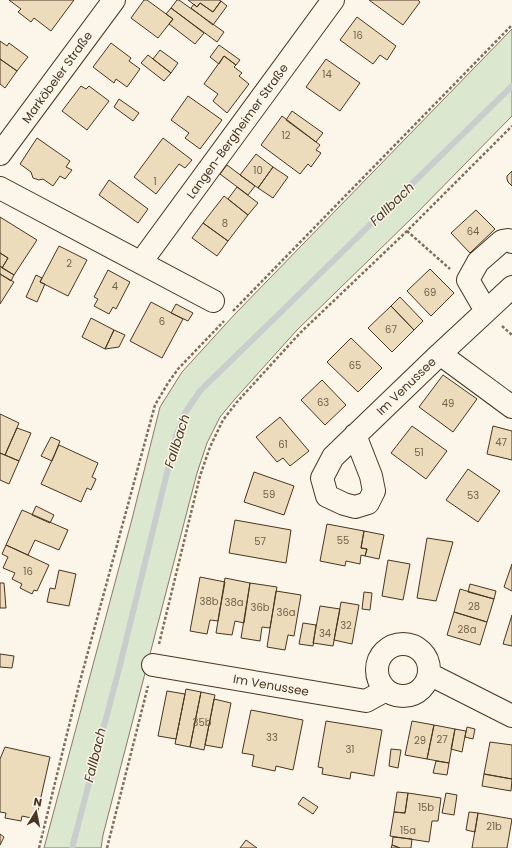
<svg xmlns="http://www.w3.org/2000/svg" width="512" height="848" font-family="Poppins,sans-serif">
	<rect width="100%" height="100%" fill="#fbf6e9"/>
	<!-- green -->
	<path fill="#dce7d0" stroke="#887966" d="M512 29V116L413 217 297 330 235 399 220 417 207 443 197 473 103 835 101 848H44L132 519 160 407 182 372 235 314Z"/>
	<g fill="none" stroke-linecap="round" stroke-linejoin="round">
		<!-- stream -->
		<path stroke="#c9cecd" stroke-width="6" d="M72 848 119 669 176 436 185 413 200 391 512 86"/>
	</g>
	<!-- building -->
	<path fill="#ecdcbc" stroke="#4a3520" d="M9 0H74L51 31 34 18 31 22 18 12 21 9Z
		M144 0H147L173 19 158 38 131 18Z
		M177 0H179L224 32 217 42 171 8Z
		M188 0H219L221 1 213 12 200 3 197 7Z
		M369 0H418L420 2 403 25Z
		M221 1 227 6 213 25 191 8 194 4 197 7 200 3 213 12Z
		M171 8 204 33 195 44 169 24 173 19 166 14Z
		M357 17 396 46 387 60 380 55 373 64 340 40Z
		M0 41 7 46 9 43 28 57 17 71 0 59Z
		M111 43 131 58 129 61 140 69 127 87 116 79 114 83 93 67Z
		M219 45 240 60 236 65 224 56 219 64 210 57Z
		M160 50 178 63 171 73 153 59Z
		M148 55 171 73 164 81 141 63Z
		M224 56 236 65 234 67 242 73 239 76 249 84 227 113 213 101 218 94 204 84Z
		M0 59 17 71 5 88 0 84Z
		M326 59 360 83 340 111 306 87Z
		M81 86 86 89 89 86 109 101 87 130 62 111Z
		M188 96 222 120 200 149 185 138 189 133 171 120Z
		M119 99 139 113 133 121 114 107Z
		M292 111 323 133 316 142 286 120Z
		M282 116 320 145 316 150 321 153 311 167 308 164 300 174 261 145Z
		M37 138 70 161 66 167 72 170 65 179 60 176 53 186 43 179 39 180 33 178 31 172 20 164Z
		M163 138 192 160 185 168 179 164 156 194 134 177Z
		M256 154 273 167 258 188 240 175Z
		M227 165 255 186 248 195 220 174Z
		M273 167 288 177 273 198 258 188Z
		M512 171V186L508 182 507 179V176Z
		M109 180 148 209 138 223 99 195Z
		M237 187 258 203 248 215 228 199Z
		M224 196 248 215 228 241 203 223Z
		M476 210 495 229 470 253 451 233Z
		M0 217 37 240 14 275 2 268 8 258 0 253Z
		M203 223 228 241 217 256 192 238Z
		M59 246 87 260 68 296 40 282Z
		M0 253 8 258 2 268 0 266Z
		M0 266 14 275 11 281 0 274Z
		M430 269 454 293 431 316 407 291Z
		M108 270 130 282 116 309 113 307 109 314 94 306 98 299 94 297Z
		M0 274 14 282 0 304Z
		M36 275 42 278 40 282 45 284 37 302 26 297Z
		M400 297 423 321 414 330 391 306Z
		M151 302 183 319 162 358 130 341Z
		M176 304 193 313 188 321 171 313Z
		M391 306 414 330 392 352 368 328Z
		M91 318 114 330 105 349 82 337Z
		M114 330 125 335 119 347 105 349Z
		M351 338 382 368 358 392 327 362Z
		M443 375 477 399 453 432 419 407Z
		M322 380 346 405 325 425 301 400Z
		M0 414 19 423 5 455 0 453Z
		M280 417 309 451 290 466 283 458 277 462 256 437Z
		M412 426 447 451 426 479 391 453Z
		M493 426 512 431V460L487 454Z
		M17 428 31 433 19 461 5 455Z
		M51 437 60 441 52 461 41 456Z
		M59 445 98 463 92 477 96 479 91 490 87 488 81 502 41 484Z
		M0 453 19 461 9 484 0 480Z
		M468 469 500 491 478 522 446 500Z
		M254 472 294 486 284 515 244 502Z
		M36 506 54 515 50 523 32 515Z
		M22 510 68 530 59 550 35 540 28 555 6 545Z
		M235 520 291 530 286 563 229 553Z
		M327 524 364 531 361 548 367 549 365 556 361 555 360 564 346 561 345 566 320 561Z
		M364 531 384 535 379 559 365 556 367 549 361 548Z
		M427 538 453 542 436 601 417 598Z
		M6 545 49 565 37 591 34 590 32 594 20 588 22 584 12 579 15 573 3 568 8 557 2 554Z
		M388 560 410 564 403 600 382 596Z
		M512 564V591L504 587Z
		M59 570 76 574 69 606 47 602 50 588 55 589Z
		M200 577 225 582 218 621 210 620 207 634 190 631Z
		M225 578 250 583 244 623 235 621 232 635 216 633Z
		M0 583H4L6 608H0Z
		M250 583 277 587 270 628 262 627 260 641 241 638Z
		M470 584 496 591 494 599 468 592Z
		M460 589 494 599 487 622 454 612Z
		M276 591 301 595 294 636 288 635 285 650 267 647Z
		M364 592 372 593 370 610 362 609Z
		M341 602 359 605 352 644 334 640Z
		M320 606 340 609 333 646 313 643Z
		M454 612 487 622 480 645 447 635Z
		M512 615V646L503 644Z
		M303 623 316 625 313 646 299 644Z
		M0 654 14 656 12 668 0 667Z
		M186 689 201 692 190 747 175 744Z
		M167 691 185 694 176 739 158 736Z
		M201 692 215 695 204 750 190 747Z
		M214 699 231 703 222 748 205 745Z
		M251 710 303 720 293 770 276 766 275 771 252 766 254 755 242 753Z
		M326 721 382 730 374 776 351 772 350 779 322 774 323 768 318 767Z
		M412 721 434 725 427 759 405 755Z
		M434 725 455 729 449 763 427 759Z
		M467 727 475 729 473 739 465 737Z
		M455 729 466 731 462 752 451 749Z
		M490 742 512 745V779L484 774Z
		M5 747 50 757 36 819 22 816 21 821 5 818 6 813 0 812V759Z
		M391 749 401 750 398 768 389 766Z
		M436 761 449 763 447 775 433 773Z
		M484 774 512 779 511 791 482 786Z
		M397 792 408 793 405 813 394 812Z
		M408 793 441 798 438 821H432L429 842 390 836 394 812 405 813Z
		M446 793 457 795 454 815 442 813Z
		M303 797 318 807 313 814 298 804Z
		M469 812 478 813 475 832 466 830Z
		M478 813 512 819 507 848H472Z
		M0 834 4 837 0 845Z
		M393 837 412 839 411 848H400L392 845Z
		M246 840 257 848H240Z
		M392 845 400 848H391Z"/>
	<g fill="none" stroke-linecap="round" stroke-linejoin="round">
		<!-- minor casing -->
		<g stroke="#4a3520" stroke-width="24">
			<path id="minor" d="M0 154 114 0
				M0 188 213 301
				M141 262 333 0
				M512 287 440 354 512 407
				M486 311 468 280 478 262 502 241 508 240 512 242
				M355 435 371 476 374 491 368 503 355 507 344 504 327 496 322 478 333 457 440 354
				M377 670a26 26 0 1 1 52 0a26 26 0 1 1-52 0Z
				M153 665 366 701 386 690
				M429 674 512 716"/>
		</g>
		<!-- path -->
		<path stroke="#7f6f5c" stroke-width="2.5" stroke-dasharray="3 2" stroke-linecap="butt" d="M407 231 450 269
			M233 311 512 25
			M502 326 512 335
			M159 644 200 476 210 447 223 420 237 402 300 333 407 231 512 126
			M39 848 79 685 155 405 168 383 178 369 224 321
			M107 848 148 686"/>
		<!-- minor -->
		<use href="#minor" stroke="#fbf6e9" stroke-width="22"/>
	</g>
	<g text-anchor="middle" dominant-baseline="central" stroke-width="3" stroke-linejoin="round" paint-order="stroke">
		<!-- number labels -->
		<g font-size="10" fill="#725f47">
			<text x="358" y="35">16</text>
			<text x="327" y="74">14</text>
			<text x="286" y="135">12</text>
			<text x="258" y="170">10</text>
			<text x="155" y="181">1</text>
			<text x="225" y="223">8</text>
			<text x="473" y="231">64</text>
			<text x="69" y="263">2</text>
			<text x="115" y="286">4</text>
			<text x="430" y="292">69</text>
			<text x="162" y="321">6</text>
			<text x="391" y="329">67</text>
			<text x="355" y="365">65</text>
			<text x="323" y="402">63</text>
			<text x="448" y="403">49</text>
			<text x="501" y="442">47</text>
			<text x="283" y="444">61</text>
			<text x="419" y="452">51</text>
			<text x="269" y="494">59</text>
			<text x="473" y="495">53</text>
			<text x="343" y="540">55</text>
			<text x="260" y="541">57</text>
			<text x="28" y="571">16</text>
			<text x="209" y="601">38b</text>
			<text x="234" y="602">38a</text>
			<text x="474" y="606">28</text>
			<text x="260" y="607">36b</text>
			<text x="286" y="612">36a</text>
			<text x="346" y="625">32</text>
			<text x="467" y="629">28a</text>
			<text x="325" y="633">34</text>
			<text x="202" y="722">35b</text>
			<text x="272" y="737">33</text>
			<text x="442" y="739">27</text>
			<text x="420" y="740">29</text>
			<text x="350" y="749">31</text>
			<text x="426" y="807">15b</text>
			<text x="494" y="826">21b</text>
			<text x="408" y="830">15a</text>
		</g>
		<!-- street labels -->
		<g font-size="12" fill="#4a3520" stroke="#fbf6e9">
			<text transform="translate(57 77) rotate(-54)">Marköbeler Straße</text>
			<text transform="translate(237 131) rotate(-54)">Langen-Bergheimer Straße</text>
			<text transform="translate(406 386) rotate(-44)">Im Venussee</text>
			<text transform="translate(271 685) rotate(10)">Im Venussee</text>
		</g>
		<!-- water labels -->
		<g font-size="13" font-style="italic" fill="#4a3520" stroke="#fbf6e9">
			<text transform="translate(392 204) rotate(-44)">Fallbach</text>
			<text transform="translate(177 441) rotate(-72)">Fallbach</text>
			<text transform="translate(95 755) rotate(-76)">Fallbach</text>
		</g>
	</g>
	<!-- north arrow -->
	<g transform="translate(36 812) rotate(10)" stroke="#fbf6e9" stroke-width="3" paint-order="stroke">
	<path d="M0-3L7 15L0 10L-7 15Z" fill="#4a3520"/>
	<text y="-6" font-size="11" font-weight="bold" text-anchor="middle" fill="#4a3520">N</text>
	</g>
</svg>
